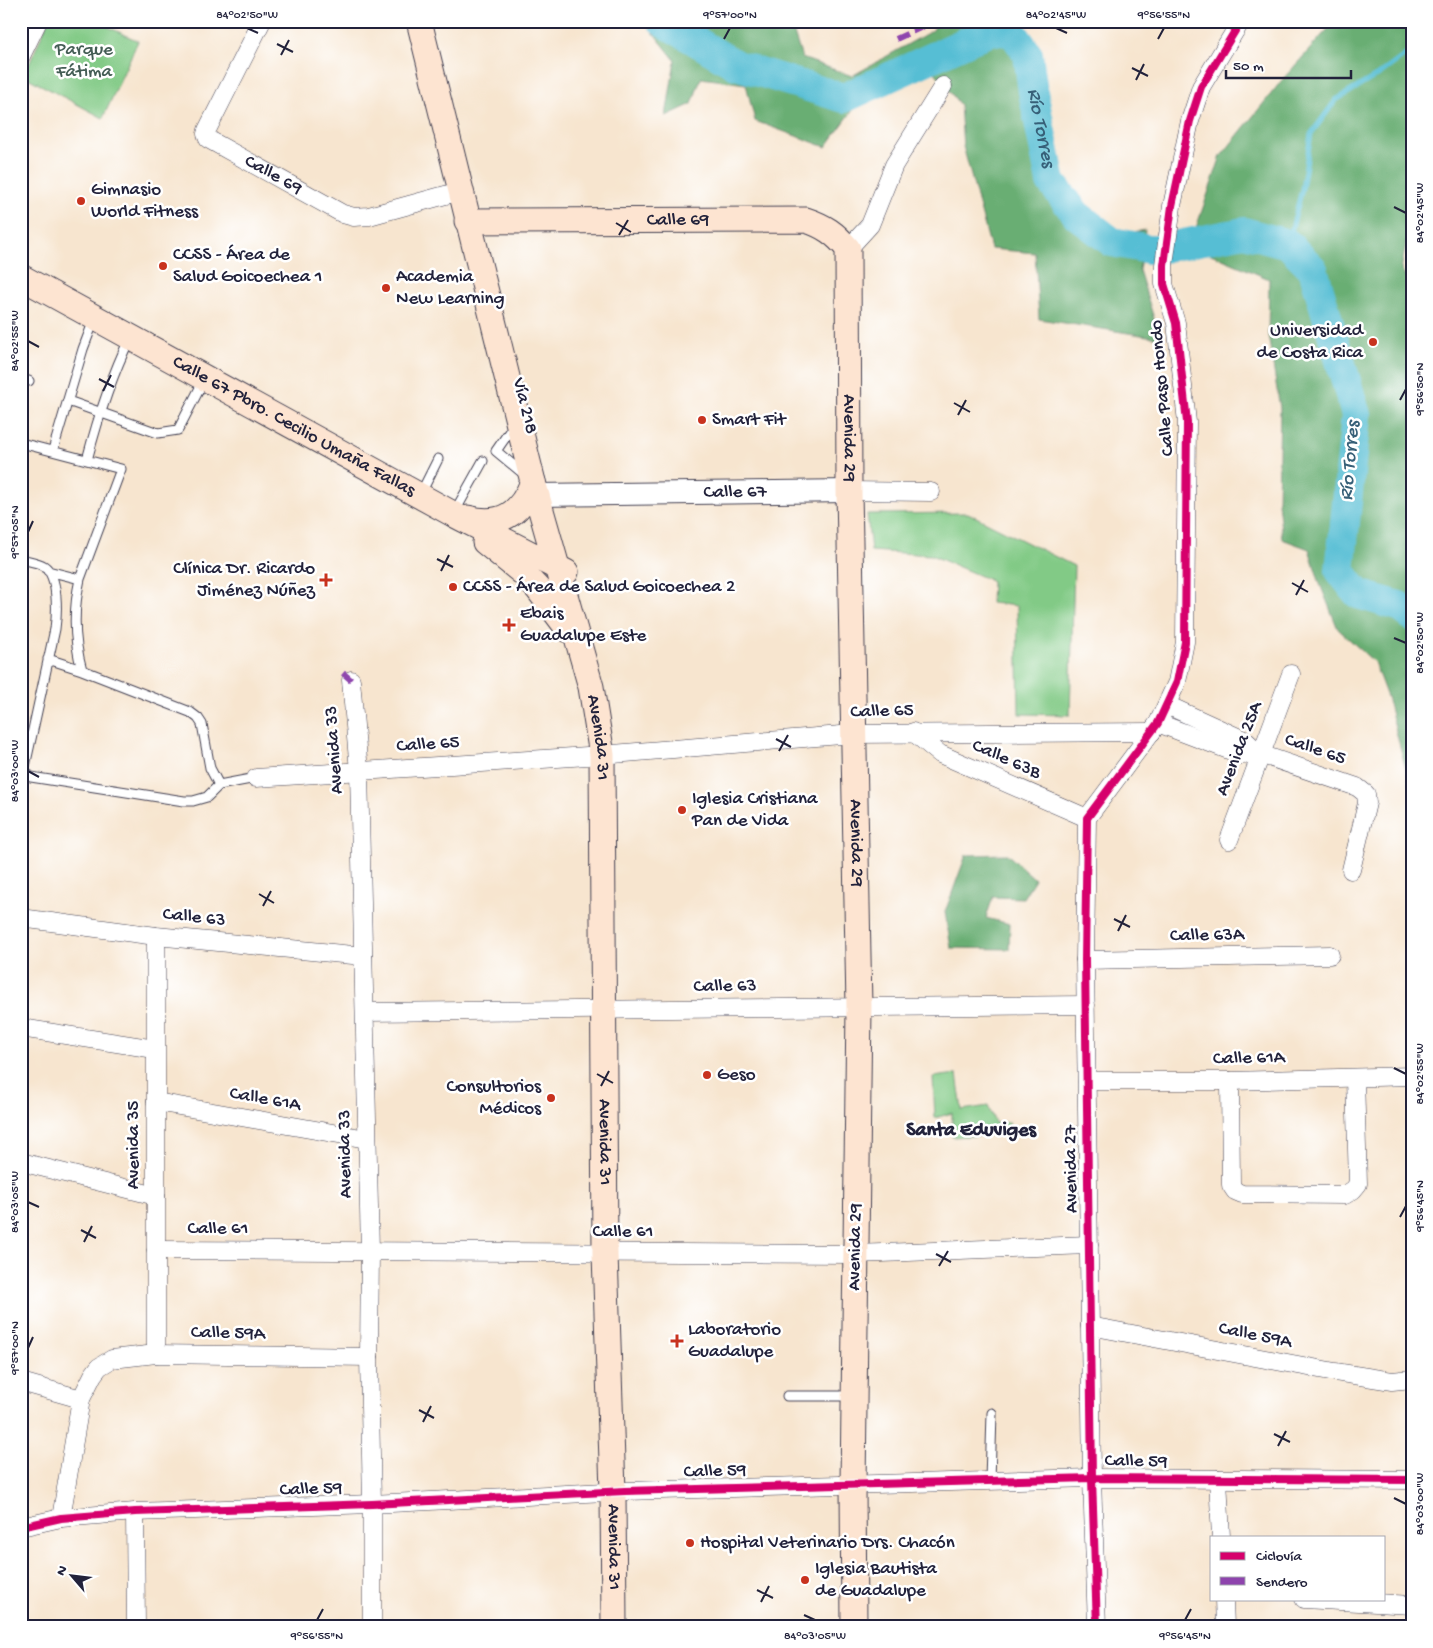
<svg xmlns="http://www.w3.org/2000/svg" width="1433" height="1648" font-family="'Gochi Hand',sans-serif">
	<rect width="100%" height="100%" fill="#fff"/>
	<filter id="ink" filterUnits="userSpaceOnUse"><feTurbulence type="fractalNoise" baseFrequency=".02" numOctaves="2"/><feDisplacementMap in="SourceGraphic" scale="10" xChannelSelector="R" yChannelSelector="G"/><feConvolveMatrix kernelMatrix="1 2 1 2 8 2 1 2 1" color-interpolation-filters="sRGB"/></filter>
	<filter id="wash" filterUnits="userSpaceOnUse"><feTurbulence type="fractalNoise" baseFrequency=".0096" numOctaves="4" result="noise"/><feDisplacementMap in="SourceGraphic" scale="20" xChannelSelector="R" yChannelSelector="G"/><feGaussianBlur stdDeviation="1.12" result="paint"/><feColorMatrix in="noise" values="0 0 0 0 0 0 0 0 0 0 0 0 0 0 0 0 0 1.4 0 .05"/><feComposite in="paint" operator="in"/></filter>
	<g filter="url(#wash)">
		<rect width="100%" height="100%" fill="#f7e5cf"/>
		<!-- green -->
		<path fill="#82ca86" stroke="#527660" d="M48 21H96L138 41 103 118 24 76Z
			M968 513 1074 566 1070 715 1019 714 1017 606 991 603 992 581 931 555 871 551 867 514Z
			M957 1074 962 1110 988 1106 995 1123 1009 1122V1134L952 1137V1113L935 1118 933 1077Z"/>
		<!-- forest -->
		<path fill="#69ae73" stroke="#466857" d="M644 21H790L802 58 852 76 933 30 938 21H1015L1041 63 1056 166 1067 195 1114 236 1145 230 1139 270 1160 338 1039 319 1035 253 991 249 963 146 960 105 928 63 881 78 864 95 826 147 755 121 746 84 701 78 692 104 666 116 675 60Z
			M1335 21H1412V225L1408 233 1401 270 1412 287V793L1388 700 1374 662 1338 629 1320 584 1309 549 1282 539 1278 502 1280 408 1268 335 1269 279 1190 245 1221 156 1283 79Z
			M1007 854 1035 879 1023 898 993 897 986 918 1010 924 1009 949 951 948 945 912 966 855Z"/>
		<g fill="none" stroke-linecap="round" stroke-linejoin="round">
			<!-- stream -->
			<path stroke="#57bed4" stroke-width="5" d="M1288 244 1302 189 1311 134 1336 100 1381 73 1412 50"/>
			<!-- river -->
			<path stroke="#57bed4" stroke-width="30" id="s1" d="M662 21 736 65 844 98 992 30 1013 33 1028 54 1033 92 1051 182 1077 215 1112 242 1149 249H1158L1244 232 1288 244 1313 269 1356 415 1340 571 1358 594 1399 606 1412 616"/>
		</g>
	</g>
	<g filter="url(#ink)">
		<g fill="none" stroke-linecap="round" stroke-linejoin="round">
			<!-- service casing -->
			<g stroke="#423f51" stroke-width="11">
				<path id="service" d="M21 379 29 381
					M68 401 158 433 178 430 204 380
					M514 425 496 451 525 475
					M21 443 121 469 80 579C73 610 73 638 82 670
					M53 450 83 349 94 320
					M87 460C98 418 111 377 130 338
					M421 493 438 459
					M454 513 483 461
					M21 559C28 561 38 562 44 566 59 576 57 614 55 629L24 771 31 777 184 801H193L207 797 219 785 256 778
					M48 571 80 579
					M48 659 82 670 190 712 198 718 202 724 210 768 219 785
					M787 1396H852
					M990 1481 992 1413"/>
			</g>
			<!-- minor casing -->
			<g stroke="#423f51" stroke-width="19">
				<g id="minor">
					<path id="s2" d="M262 21 207 130 206 134 208 139 343 214 354 217 369 216 460 191"/>
					<path d="M21 56 38 21"/>
					<path d="M848 249 870 225 894 165 943 86"/>
					<path d="M849 491 931 492"/>
					<path d="M351 680 359 771 370 1251 369 1357 372 1504V1627"/>
					<path d="M1167 705 1246 741 1260 754"/>
					<path d="M1158 723 1242 755 1260 754 1357 787 1366 794 1367 803 1351 870"/>
					<path d="M913 732 940 754 1087 818"/>
					<path d="M613 754 853 734 1152 732"/>
					<path d="M256 778 602 755"/>
					<path d="M1229 840 1291 674"/>
					<path d="M21 918 156 936 363 956"/>
					<path d="M156 936V1354"/>
					<path d="M1085 960 1330 955"/>
					<path d="M365 1012 1086 1005"/>
					<path d="M21 1028 155 1049"/>
					<path d="M1087 1081H1230L1412 1076"/>
					<path d="M1230 1081 1231 1185 1235 1191 1242 1194 1345 1195 1353 1190 1358 1184 1355 1078"/>
					<path d="M156 1102 367 1139"/>
					<path d="M21 1162 156 1196"/>
					<path d="M156 1250 856 1254 1089 1245"/>
					<path d="M1090 1326 1335 1372 1392 1381 1412 1379"/>
					<path d="M21 1382 81 1399"/>
					<path d="M1218 1479 1221 1537"/>
					<path d="M135 1512 136 1627"/>
					<path d="M61 1518 81 1399 93 1375 99 1367 112 1359 156 1354 369 1357"/>
					<path d="M21 1527 61 1518 135 1512 372 1504 625 1491 1092 1478 1412 1480"/>
					<path d="M1224 1599 1225 1627"/>
					<path d="M1304 1599 1412 1605"/>
					<path d="M1097 1627 1092 1478 1085 960 1087 818 1158 723 1177 682 1185 642 1187 422 1176 323 1164 284V265L1172 206 1190 121 1201 87 1241 21"/>
				</g>
			</g>
			<!-- tertiary casing -->
			<g stroke="#423f51" stroke-width="24">
				<g id="tertiary">
					<path id="s3" d="M537 495 849 491"/>
				</g>
			</g>
			<!-- secondary casing -->
			<g stroke="#423f51" stroke-width="27">
				<g id="secondary">
					<path id="s4" d="M419 21 533 482 591 687 602 755 605 1254 613 1491 614 1627"/>
					<path id="s5" d="M467 221 806 220C824 226 835 233 848 249L849 491 859 1007 853 1485 854 1627"/>
					<path id="s6" d="M21 277 453 514 566 572"/>
					<path d="M468 518C502 527 521 513 533 482"/>
					<path d="M485 542 522 572 538 589 569 630"/>
				</g>
			</g>
			<!-- service -->
			<use href="#service" stroke="#fff" stroke-width="9"/>
			<!-- minor -->
			<use href="#minor" stroke="#fff" stroke-width="18"/>
			<!-- tertiary -->
			<use href="#tertiary" stroke="#fff" stroke-width="22"/>
			<!-- secondary -->
			<use href="#secondary" stroke="#fde4d1" stroke-width="25"/>
			<!-- quiet -->
			<path stroke="#8e44ad" stroke-width="6" stroke-dasharray="12 6" stroke-linecap="butt" d="M896 39 935 21
				M343 673 351 680"/>
			<!-- cycleway casing -->
			<g stroke="#fff" stroke-width="11">
				<path id="cycleway" d="M21 1527 61 1518 135 1512 372 1504 625 1491 1092 1478 1412 1480
					M1097 1627 1092 1478 1085 960 1087 818 1158 723 1177 682 1185 642 1187 422 1176 323 1164 284V265L1172 206 1190 121 1201 87 1241 21"/>
			</g>
			<!-- cycleway -->
			<use href="#cycleway" stroke="#d6006c" stroke-width="8"/>
		</g>
	</g>
	<!-- ticks -->
	<path fill="none" stroke="#22223b" stroke-width="2" d="M247 28 258 33M1056 28 1067 33M724 39 730 28M1158 39 1164 28M277 44 293 52M281 55 289 40M1132 68 1148 76M1136 80 1144 64M1394 207 1406 213M616 223 631 232M619 235 628 220M28 341 39 347M99 379 114 387M103 391 111 375M1400 400 1406 389M954 403 970 412M958 415 966 400M28 532 33 521M437 559 453 567M441 571 449 555M1292 583 1308 592M1296 595 1304 580M1394 638 1406 643M776 739 791 747M779 751 788 735M28 771 39 777M259 894 274 903M263 906 271 891M1114 919 1130 927M1118 931 1126 915M1394 1068 1406 1074M597 1074 613 1083M601 1086 609 1071M28 1202 39 1207M1400 1217 1406 1206M81 1230 96 1238M84 1242 92 1226M936 1254 951 1262M939 1266 948 1251M28 1348 33 1337M419 1410 434 1418M423 1422 431 1406M1274 1434 1290 1442M1278 1446 1286 1431M1394 1498 1406 1504M757 1590 773 1598M761 1602 769 1586M804 1615 815 1620M317 1620 323 1609M1185 1620 1191 1609"/>
	<!-- markers -->
	<g fill="#c8321e" stroke="#fff" stroke-width="2">
		<circle cx="81" cy="201" r="5"/>
		<circle cx="163" cy="266" r="5"/>
		<circle cx="386" cy="288" r="5"/>
		<circle cx="1373" cy="342" r="5"/>
		<circle cx="702" cy="420" r="5"/>
		<path d="M323.5 572.5h5v5h5v5h-5v5h-5v-5h-5v-5h5z"/>
		<circle cx="453" cy="587" r="5"/>
		<path d="M506.5 617.5h5v5h5v5h-5v5h-5v-5h-5v-5h5z"/>
		<circle cx="682" cy="810" r="5"/>
		<circle cx="707" cy="1075" r="5"/>
		<circle cx="551" cy="1098" r="5"/>
		<path d="M674.5 1333.5h5v5h5v5h-5v5h-5v-5h-5v-5h5z"/>
		<circle cx="690" cy="1543" r="5"/>
		<circle cx="805" cy="1580" r="5"/>
	</g>
	<g text-anchor="middle" dominant-baseline="central" stroke-width="5" stroke-linejoin="round" paint-order="stroke">
		<!-- park labels -->
		<g font-size="19" fill="#445d55" stroke="#fff">
			<text x="84" y="50">Parque<tspan x="84" dy="22">Fátima</tspan></text>
		</g>
		<!-- street labels -->
		<g font-size="19" fill="#22223b" stroke="#fff">
			<text stroke="none"><textPath href="#s2" startOffset="206">Calle 69</textPath></text>
			<text stroke="none"><textPath href="#s5" startOffset="211">Calle 69</textPath></text>
			<text transform="translate(1163 388) rotate(-95)">Calle Paso Hondo</text>
			<text transform="translate(524 406) rotate(76)">Vía 218</text>
			<text stroke="none"><textPath href="#s6" startOffset="311">Calle 67 Pbro. Cecilio Umaña Fallas</textPath></text>
			<text stroke="none"><textPath href="#s5" startOffset="580">Avenida 29</textPath></text>
			<text stroke="none"><textPath href="#s3" startOffset="198">Calle 67</textPath></text>
			<text transform="translate(882 712) rotate(-2)">Calle 65</text>
			<text stroke="none"><textPath href="#s4" startOffset="739">Avenida 31</textPath></text>
			<text transform="translate(428 745) rotate(-4)">Calle 65</text>
			<text transform="translate(1240 749) rotate(-69)">Avenida 25A</text>
			<text transform="translate(335 750) rotate(-94)">Avenida 33</text>
			<text transform="translate(1315 750) rotate(19)">Calle 65</text>
			<text transform="translate(1006 760) rotate(24)">Calle 63B</text>
			<text stroke="none"><textPath href="#s5" startOffset="985">Avenida 29</textPath></text>
			<text transform="translate(194 918) rotate(6)">Calle 63</text>
			<text transform="translate(1207 936) rotate(-1)">Calle 63A</text>
			<text transform="translate(725 987) rotate(-1)">Calle 63</text>
			<text transform="translate(1249 1059) rotate(-1)">Calle 61A</text>
			<text transform="translate(265 1100) rotate(10)">Calle 61A</text>
			<text stroke="none"><textPath href="#s4" startOffset="1144">Avenida 31</textPath></text>
			<text transform="translate(134 1145) rotate(-90)">Avenida 35</text>
			<text transform="translate(346 1154) rotate(-91)">Avenida 33</text>
			<text transform="translate(1072 1169) rotate(-91)">Avenida 27</text>
			<text x="218" y="1229">Calle 61</text>
			<text x="623" y="1232">Calle 61</text>
			<text transform="translate(856 1247) rotate(-89)">Avenida 29</text>
			<text transform="translate(228 1334) rotate(1)">Calle 59A</text>
			<text transform="translate(1255 1336) rotate(11)">Calle 59A</text>
			<text transform="translate(1136 1462) rotate(1)">Calle 59</text>
			<text transform="translate(715 1472) rotate(-2)">Calle 59</text>
			<text transform="translate(311 1490) rotate(-2)">Calle 59</text>
			<text stroke="none"><textPath href="#s4" startOffset="1549">Avenida 31</textPath></text>
		</g>
		<!-- poi labels -->
		<g font-size="19" fill="#22223b" stroke="#fff" text-anchor="start">
			<text x="91" y="190">Gimnasio<tspan x="91" dy="22">World Fitness</tspan></text>
			<text x="173" y="255">CCSS - Área de<tspan x="173" dy="22">Salud Goicoechea 1</tspan></text>
			<text x="396" y="277">Academia<tspan x="396" dy="22">New Learning</tspan></text>
			<text x="1363" y="331" text-anchor="end">Universidad<tspan x="1363" dy="22">de Costa Rica</tspan></text>
			<text x="712" y="420">Smart Fit</text>
			<text x="315" y="569" text-anchor="end">Clínica Dr. Ricardo<tspan x="315" dy="22">Jiménez Núñez</tspan></text>
			<text x="463" y="587">CCSS - Área de Salud Goicoechea 2</text>
			<text x="520" y="614">Ebais<tspan x="520" dy="22">Guadalupe Este</tspan></text>
			<text x="692" y="799">Iglesia Cristiana<tspan x="692" dy="22">Pan de Vida</tspan></text>
			<text x="717" y="1075">Geso</text>
			<text x="541" y="1087" text-anchor="end">Consultorios<tspan x="541" dy="22">Médicos</tspan></text>
			<text x="688" y="1330">Laboratorio<tspan x="688" dy="22">Guadalupe</tspan></text>
			<text x="700" y="1543">Hospital Veterinario Drs. Chacón</text>
			<text x="815" y="1569">Iglesia Bautista<tspan x="815" dy="22">de Guadalupe</tspan></text>
		</g>
		<!-- water labels -->
		<g font-size="20" font-style="italic" fill="#376078" stroke="#fff">
			<text stroke="none"><textPath href="#s1" startOffset="484">Río Torres</textPath></text>
			<text transform="translate(1351 461) rotate(-85)">Río Torres</text>
		</g>
		<!-- neighbourhood labels -->
		<g font-size="20" font-weight="bold" fill="#22223b" stroke="#fff">
			<text x="971" y="1131">Santa Eduviges</text>
		</g>
	</g>
	<!-- margin -->
	<rect width="1433" height="1648" fill="none" stroke="#fff" stroke-width="55"/>
	<!-- legend -->
	<rect x="1210" y="1536" width="175" height="65" fill="#ffffff" stroke="#a7a7b1"/>
	<rect x="1220" y="1552" width="25" height="8" fill="#d6006c" stroke="#a7a7b1"/>
	<text x="1256" y="1560" font-size="15" fill="#22223b">Ciclovía</text>
	<rect x="1220" y="1577" width="25" height="8" fill="#8e44ad" stroke="#a7a7b1"/>
	<text x="1256" y="1586" font-size="15" fill="#22223b">Sendero</text>
	<!-- north arrow -->
	<g transform="translate(72 1576) rotate(298)" stroke="#ffffff" stroke-width="4" paint-order="stroke">
	<path d="M0-4L9 19L0 12L-9 19Z" fill="#22223b"/>
	<text y="-8" font-size="14" font-weight="bold" text-anchor="middle" fill="#22223b">N</text>
	</g>
	<!-- scale -->
	<path d="M1226 70v8h125v-8" fill="none" stroke="#22223b" stroke-width="2.5"/>
	<text x="1233" y="70" font-size="15" fill="#22223b" stroke="#ffffff" stroke-width="4" paint-order="stroke">50 m</text>
	<rect x="28" y="28" width="1378" height="1592" fill="none" stroke="#22223b" stroke-width="2"/>
	<g font-size="12" text-anchor="middle" fill="#22223b">
		<text x="247" y="18">84°02'50"W</text>
		<text x="730" y="18">9°57'00"N</text>
		<text x="1056" y="18">84°02'45"W</text>
		<text x="1164" y="18">9°56'55"N</text>
		<text transform="translate(1419 213) rotate(-90)" y="4">84°02'45"W</text>
		<text transform="translate(14 341) rotate(-90)" y="4">84°02'55"W</text>
		<text transform="translate(1419 389) rotate(-90)" y="4">9°56'50"N</text>
		<text transform="translate(14 532) rotate(-90)" y="4">9°57'05"N</text>
		<text transform="translate(1419 643) rotate(-90)" y="4">84°02'50"W</text>
		<text transform="translate(14 771) rotate(-90)" y="4">84°03'00"W</text>
		<text transform="translate(1419 1074) rotate(-90)" y="4">84°02'55"W</text>
		<text transform="translate(14 1202) rotate(-90)" y="4">84°03'05"W</text>
		<text transform="translate(1419 1206) rotate(-90)" y="4">9°56'45"N</text>
		<text transform="translate(14 1348) rotate(-90)" y="4">9°57'00"N</text>
		<text transform="translate(1419 1504) rotate(-90)" y="4">84°03'00"W</text>
		<text x="317" y="1639">9°56'55"N</text>
		<text x="815" y="1639">84°03'05"W</text>
		<text x="1185" y="1639">9°56'45"N</text>
	</g>
</svg>
